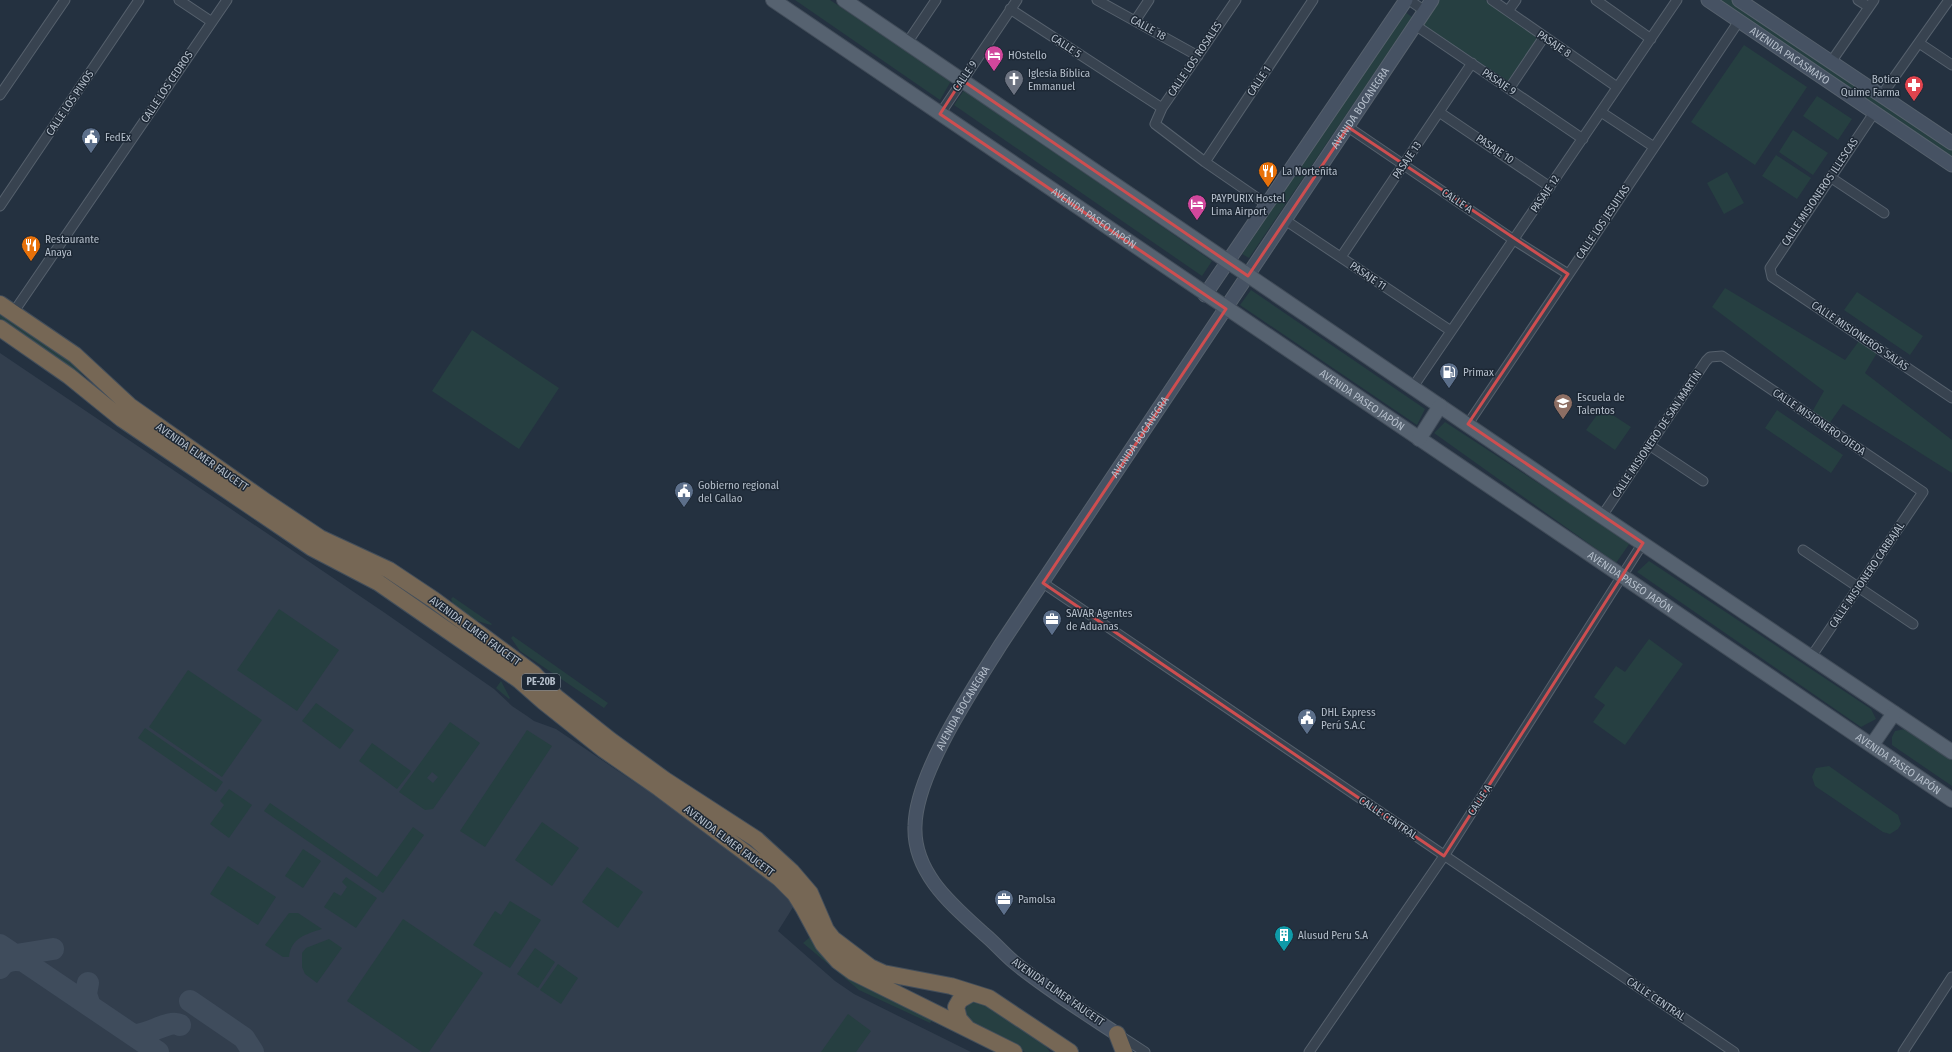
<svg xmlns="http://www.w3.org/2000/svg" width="1952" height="1052" font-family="'Fira Sans Condensed',sans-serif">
	<rect width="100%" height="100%" fill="#243140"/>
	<!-- airport -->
	<path fill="#323e4d" d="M0 353 385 613 494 689 512 706 527 716 534 721 556 729 732 848 795 904 778 931 835 981 854 994 971 1052H0Z"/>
	<!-- green -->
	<path fill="#263f41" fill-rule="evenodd" d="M795 0H830L951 81 940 100Z
		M1439 0H1485L1539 36 1508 81 1422 24Z
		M1708 0H1739L1952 143V165Z
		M1405 12 1412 17 1249 258 1242 254Z
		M1744 45 1807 87 1755 165 1691 122Z
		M964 90 1212 261 1202 276 954 105Z
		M1817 96 1852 119 1838 140 1803 116Z
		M1793 130 1828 153 1813 175 1779 152Z
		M1776 155 1811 178 1797 199 1762 176Z
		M1727 172 1744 203 1724 214 1707 183Z
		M1725 288 1845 360 1859 341 1877 353 1865 373 1952 440V473L1843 404 1829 424 1812 412 1824 391 1712 307Z
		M1251 290 1425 409 1417 425 1240 305Z
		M1857 292 1923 336 1910 355 1844 310Z
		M0 311C31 332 70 351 89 385L0 320Z
		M472 330 559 388 519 449 432 391Z
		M1602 408 1631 427 1615 450 1586 430Z
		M1777 410 1843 455 1831 473 1765 428Z
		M1445 422 1630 543 1616 563 1434 433Z
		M1649 561 1871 709 1876 719 1861 727 1637 572Z
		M453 597 492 624 491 625C477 621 457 615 451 599Z
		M279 609 339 650 297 711 237 670Z
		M513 636 608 703 604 708 520 651 511 638Z
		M1649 639 1683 664 1625 745 1593 722 1605 705 1594 697 1616 666 1625 672Z
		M188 670 262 720 222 777 149 727Z
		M501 681 510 698 509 699 496 688Z
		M316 703 354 730 340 749 302 721Z
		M450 722 480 743 433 809 425 810 399 792ZM432 772 438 777 433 783 427 778Z
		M145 728 223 782 216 792 138 738Z
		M1905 729 1952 760V786L1892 745V737L1895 731Z
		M527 730 552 746 485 847 460 831Z
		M372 743 411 771 397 789 359 761Z
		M1829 766 1898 815 1901 824 1898 829 1890 834 1883 832 1815 786 1812 777 1816 768Z
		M229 789 252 805 229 838 210 824 224 805 220 801Z
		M270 803 377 877 413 827 424 835 383 893 264 811Z
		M542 822 579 848 552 886 515 860Z
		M303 849 321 861 303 888 285 876Z
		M228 866 276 897 258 925 210 894Z
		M607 867 643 892 618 928 582 902Z
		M346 877 377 898 356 928 324 907 334 892 341 896 347 887 342 882Z
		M510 901 541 920 510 968 473 945 495 911 501 915Z
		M289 913H298L322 929C306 934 291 938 289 957H283L265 945Z
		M403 919 483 973 429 1052H422L347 1001Z
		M813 937 935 1017 930 1023 859 990 803 943 809 938Z
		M329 939 342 948 317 983 305 974 302 967V953L306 948Z
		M535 948 555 962 538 988 517 974Z
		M558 964 578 978 561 1004 540 990Z
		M975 1001 985 1003 1045 1045 1050 1052H1025L967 1022C964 1012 964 1005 975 1001Z
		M848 1014 871 1031 856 1052H821Z"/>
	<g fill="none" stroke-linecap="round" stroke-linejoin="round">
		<!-- taxiway -->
		<path stroke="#3f4c5c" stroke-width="22" d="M0 945 158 1052
			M16 955 53 949
			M0 968C5 960 15 959 24 961
			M88 983 86 994 90 1006
			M190 1001 244 1038 253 1052
			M133 1035C148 1036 169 1019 180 1025"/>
		<!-- street casing -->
		<g stroke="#56616d" stroke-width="11">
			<path id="street" d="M179 0 212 22
				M1097 0 1198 56
				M1236 0 1162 108 1155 124 1205 162 1266 204
				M1409 0 1425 11
				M1492 0 1617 87
				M1596 0 1651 39
				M1858 0 1869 7
				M1010 9 1162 108
				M1508 11 1516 0
				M1135 21 1149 0
				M1415 25 1583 139
				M907 43 936 0
				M1919 43 1952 65
				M1831 62 1874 0
				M1509 89 1544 37
				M0 95 65 0
				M1881 96 1949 0
				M1439 112 1550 187
				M1601 112 1654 147
				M1874 113 1770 268 1772 277 1952 398
				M940 114 1017 0
				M1348 127 1514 240 1568 274
				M1205 162 1313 0
				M1830 177 1884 213
				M0 206 139 0
				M1285 220 1451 331
				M1341 257 1472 63
				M13 313 227 0
				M1413 387 1677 0
				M1468 424 1739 21
				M1649 445 1703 481
				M1602 516 1706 361 1710 357 1722 356 1923 492 1811 657
				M1803 550 1913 624
				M1043 583 1734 1052
				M1119 1035 1145 1052
				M1309 1052 1444 856 1643 543
				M1903 1052 1952 977"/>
		</g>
		<!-- secondary casing -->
		<g stroke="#56616d" stroke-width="15">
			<g id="secondary">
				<path id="s1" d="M1708 0 1952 165"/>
				<path d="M1739 0 1952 143"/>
				<path d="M1205 295 1406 0"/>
				<path id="s2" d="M1117 1034C1082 1011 1047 989 1015 963 1004 954 995 943 984 934 952 905 913 873 915 826 916 773 973 689 1001 644L1432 0"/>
			</g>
		</g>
		<!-- primary casing -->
		<g stroke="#414c59" stroke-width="16">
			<g id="primary">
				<path id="s3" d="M773 0 1952 800"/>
				<path d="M844 0 1597 513 1952 752"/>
				<path d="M1419 439 1440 406"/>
				<path d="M1872 745 1894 713"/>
			</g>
		</g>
		<!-- highway casing -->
		<g stroke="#434e5a" stroke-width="18">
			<path id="highway" d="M0 304 75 355 130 406 265 501 320 538 389 570 434 600 534 674 556 697 610 740 665 780 756 839 792 872 810 893 826 930 833 939 870 967 883 973 951 986 989 998 1070 1052
				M0 328 69 376 122 419 312 548 379 583 519 680 544 702 603 749 659 788 779 878 795 894 803 907 823 944 838 961 853 972 1014 1052
				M967 1028 959 1019 956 1007 960 1000 972 993
				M1117 1034 1124 1052"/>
		</g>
		<!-- street -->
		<use href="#street" stroke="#384350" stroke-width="9"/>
		<!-- secondary -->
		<use href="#secondary" stroke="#465263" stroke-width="13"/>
		<!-- primary -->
		<use href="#primary" stroke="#566270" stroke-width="14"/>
		<!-- highway -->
		<use href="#highway" stroke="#766755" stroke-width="16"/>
	</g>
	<!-- marked area -->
	<path fill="none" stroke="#ce4e50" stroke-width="3" stroke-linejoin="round" d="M962 80 1248 276 1348 127 1568 274 1468 424 1643 543 1444 856 1043 583 1226 309 940 114Z"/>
	<!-- icons -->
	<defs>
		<g id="hotel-pin" transform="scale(1)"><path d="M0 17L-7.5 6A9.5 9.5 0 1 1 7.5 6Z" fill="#d1479c" stroke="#1d2835"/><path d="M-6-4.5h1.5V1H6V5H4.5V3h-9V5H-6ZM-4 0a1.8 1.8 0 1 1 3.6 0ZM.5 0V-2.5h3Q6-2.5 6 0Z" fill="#fff"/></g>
		<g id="church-pin" transform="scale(1)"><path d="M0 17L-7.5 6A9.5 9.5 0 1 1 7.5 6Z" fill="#6b7280" stroke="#1d2835"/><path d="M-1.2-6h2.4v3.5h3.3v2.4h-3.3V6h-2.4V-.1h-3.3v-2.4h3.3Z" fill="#fff"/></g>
		<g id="pharmacy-pin" transform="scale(1)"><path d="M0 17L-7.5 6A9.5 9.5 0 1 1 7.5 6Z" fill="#e0444e" stroke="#1d2835"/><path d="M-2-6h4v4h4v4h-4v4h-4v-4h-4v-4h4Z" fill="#fff"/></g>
		<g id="civic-pin" transform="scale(1)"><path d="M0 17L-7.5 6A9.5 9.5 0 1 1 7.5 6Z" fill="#5c6f8a" stroke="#1d2835"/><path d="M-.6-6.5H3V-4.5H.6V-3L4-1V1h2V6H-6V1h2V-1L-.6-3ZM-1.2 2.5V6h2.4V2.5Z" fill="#fff"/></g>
		<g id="restaurant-pin" transform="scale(1)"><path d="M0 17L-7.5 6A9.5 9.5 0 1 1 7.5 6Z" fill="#e8710a" stroke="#1d2835"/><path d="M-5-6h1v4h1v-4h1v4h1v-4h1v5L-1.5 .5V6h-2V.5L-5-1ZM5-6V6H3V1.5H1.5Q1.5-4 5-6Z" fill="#fff"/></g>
		<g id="fuel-pin" transform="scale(1)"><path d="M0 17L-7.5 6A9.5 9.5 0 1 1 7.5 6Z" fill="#5c6f8a" stroke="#1d2835"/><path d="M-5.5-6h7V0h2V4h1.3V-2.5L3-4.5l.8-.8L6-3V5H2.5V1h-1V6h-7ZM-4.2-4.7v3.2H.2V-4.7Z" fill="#fff"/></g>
		<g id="university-pin" transform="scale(1)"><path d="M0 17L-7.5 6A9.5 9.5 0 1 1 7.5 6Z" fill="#8d6e63" stroke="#1d2835"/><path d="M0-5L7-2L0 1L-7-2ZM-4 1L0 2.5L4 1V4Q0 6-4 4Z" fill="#fff"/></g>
		<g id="office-pin" transform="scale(1)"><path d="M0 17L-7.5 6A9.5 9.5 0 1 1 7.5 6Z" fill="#5c6f8a" stroke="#1d2835"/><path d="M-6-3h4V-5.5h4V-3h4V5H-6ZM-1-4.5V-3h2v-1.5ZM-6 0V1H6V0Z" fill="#fff"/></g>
		<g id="building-pin" transform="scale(1)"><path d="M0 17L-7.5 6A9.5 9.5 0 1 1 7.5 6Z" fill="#0f9aa8" stroke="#1d2835"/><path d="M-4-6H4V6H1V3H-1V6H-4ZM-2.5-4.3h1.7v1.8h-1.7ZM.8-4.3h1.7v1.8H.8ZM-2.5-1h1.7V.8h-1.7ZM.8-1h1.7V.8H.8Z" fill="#fff"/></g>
	</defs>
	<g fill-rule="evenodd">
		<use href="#hotel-pin" x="994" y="55"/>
		<use href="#church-pin" x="1014" y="79"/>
		<use href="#pharmacy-pin" x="1914" y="85"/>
		<use href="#civic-pin" x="91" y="137"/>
		<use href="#restaurant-pin" x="1268" y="171"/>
		<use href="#hotel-pin" x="1197" y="204"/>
		<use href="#restaurant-pin" x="31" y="245"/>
		<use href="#fuel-pin" x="1449" y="372"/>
		<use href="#university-pin" x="1563" y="403"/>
		<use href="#civic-pin" x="684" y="491"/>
		<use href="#office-pin" x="1052" y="619"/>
		<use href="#civic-pin" x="1307" y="718"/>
		<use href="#office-pin" x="1004" y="899"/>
		<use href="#building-pin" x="1284" y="935"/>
	</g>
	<g text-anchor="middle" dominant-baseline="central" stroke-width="3" stroke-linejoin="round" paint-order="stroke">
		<!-- shield labels -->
		<rect fill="#1d2835" stroke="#87919d" stroke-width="1" x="522" y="674" width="38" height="16" rx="3"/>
		<g font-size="10" font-weight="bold" fill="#b4beca">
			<text x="541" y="682">PE-20B</text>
		</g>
		<!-- street labels -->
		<g font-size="11" fill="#b4beca" stroke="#1d2835">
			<text transform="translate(1148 28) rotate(29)">CALLE 18</text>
			<text transform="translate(1554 44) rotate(34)">PASAJE 8</text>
			<text transform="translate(1066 46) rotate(33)">CALLE 5</text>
			<text stroke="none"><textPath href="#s1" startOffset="99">AVENIDA PACASMAYO</textPath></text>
			<text transform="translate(1195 59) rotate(-56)">CALLE LOS ROSALES</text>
			<text transform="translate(965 76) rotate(-56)">CALLE 9</text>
			<text transform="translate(1259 81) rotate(-56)">CALLE 1</text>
			<text transform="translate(1499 82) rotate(34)">PASAJE 9</text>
			<text transform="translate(167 87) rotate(-56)">CALLE LOS CEDROS</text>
			<text transform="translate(70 103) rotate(-56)">CALLE LOS PINOS</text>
			<text stroke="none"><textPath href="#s2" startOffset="1148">AVENIDA BOCANEGRA</textPath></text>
			<text transform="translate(1495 149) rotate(34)">PASAJE 10</text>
			<text transform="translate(1407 160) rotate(-56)">PASAJE 13</text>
			<text transform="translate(1820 192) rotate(-56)">CALLE MISIONEROS ILLESCAS</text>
			<text transform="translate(1545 194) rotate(-56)">PASAJE 12</text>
			<text transform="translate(1457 201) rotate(34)">CALLE A</text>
			<text stroke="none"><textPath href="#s3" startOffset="388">AVENIDA PASEO JAPÓN</textPath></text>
			<text transform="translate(1603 222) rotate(-56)">CALLE LOS JESUITAS</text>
			<text transform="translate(1368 276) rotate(34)">PASAJE 11</text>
			<text transform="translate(1860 336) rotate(34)">CALLE MISIONEROS SALAS</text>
			<text stroke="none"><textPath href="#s3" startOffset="712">AVENIDA PASEO JAPÓN</textPath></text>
			<text transform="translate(1819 422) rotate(34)">CALLE MISIONERO OJEDA</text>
			<text transform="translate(1657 434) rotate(-56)">CALLE MISIONERO DE SAN MARTÍN</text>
			<text stroke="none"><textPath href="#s2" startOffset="752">AVENIDA BOCANEGRA</textPath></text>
			<text transform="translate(202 457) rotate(35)">AVENIDA ELMER FAUCETT</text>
			<text transform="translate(1867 575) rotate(-56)">CALLE MISIONERO CARBAJAL</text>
			<text stroke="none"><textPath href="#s3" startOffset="1036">AVENIDA PASEO JAPÓN</textPath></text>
			<text transform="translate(475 631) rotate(36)">AVENIDA ELMER FAUCETT</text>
			<text stroke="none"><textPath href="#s2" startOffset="428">AVENIDA BOCANEGRA</textPath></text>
			<text stroke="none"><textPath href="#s3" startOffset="1360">AVENIDA PASEO JAPÓN</textPath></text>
			<text transform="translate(1480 800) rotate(-57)">CALLE A</text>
			<text transform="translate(1388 818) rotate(34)">CALLE CENTRAL</text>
			<text transform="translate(729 841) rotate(37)">AVENIDA ELMER FAUCETT</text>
			<text transform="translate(1058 992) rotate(35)">AVENIDA ELMER FAUCETT</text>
			<text transform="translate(1656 999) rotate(34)">CALLE CENTRAL</text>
		</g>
		<!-- poi labels -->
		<g font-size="11" fill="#b4beca" stroke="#1d2835" text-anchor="start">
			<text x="1008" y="55">HOstello</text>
			<text x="1028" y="73">Iglesia Bíblica<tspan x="1028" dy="13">Emmanuel</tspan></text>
			<text x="1900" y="79" text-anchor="end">Botica<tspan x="1900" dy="13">Quime Farma</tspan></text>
			<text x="105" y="137">FedEx</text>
			<text x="1282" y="171">La Norteñita</text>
			<text x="1211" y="198">PAYPURIX Hostel<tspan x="1211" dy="13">Lima Airport</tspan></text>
			<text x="45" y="239">Restaurante<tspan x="45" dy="13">Anaya</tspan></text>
			<text x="1463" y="372">Primax</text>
			<text x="1577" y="397">Escuela de<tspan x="1577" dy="13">Talentos</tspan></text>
			<text x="698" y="485">Gobierno regional<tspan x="698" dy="13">del Callao</tspan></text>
			<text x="1066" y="613">SAVAR Agentes<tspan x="1066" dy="13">de Aduanas</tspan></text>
			<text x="1321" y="712">DHL Express<tspan x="1321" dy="13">Perú S.A.C</tspan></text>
			<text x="1018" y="899">Pamolsa</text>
			<text x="1298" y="935">Alusud Peru S.A</text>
		</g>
	</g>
</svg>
